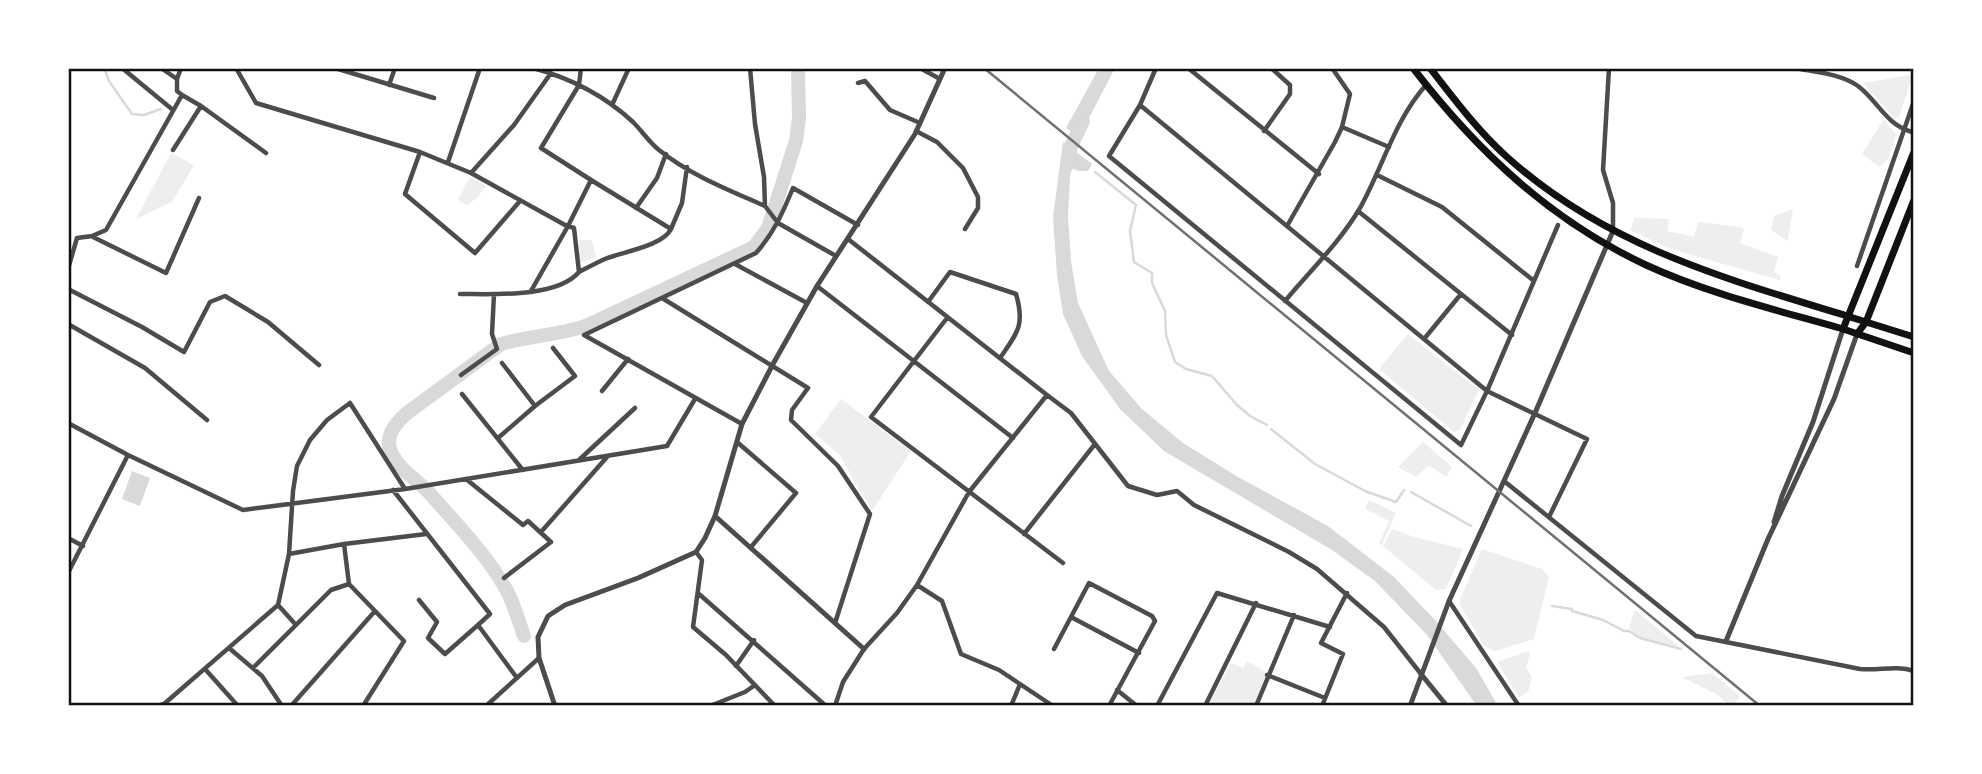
<svg xmlns="http://www.w3.org/2000/svg" width="1982" height="774" font-family="'Fira Sans Condensed',sans-serif">
	<rect width="100%" height="100%" fill="#fff"/>
	<!-- green -->
	<path fill="#eee" d="M1910 75 1912 78 1899 117 1894 118 1863 83Z
		M1884 119 1896 135 1888 159 1879 167 1862 154Z
		M171 153 194 165 172 202 136 219Z
		M470 177 486 186 477 198 467 205 458 200Z
		M1793 209 1788 241 1771 230 1774 216Z
		M1635 218 1669 219 1667 235 1668 231 1694 237 1698 222 1740 227 1744 229 1740 243 1778 257 1774 272 1780 276V280L1688 254 1689 250 1687 254 1664 246 1630 230Z
		M579 240H592L596 257 580 263Z
		M1408 334 1479 390 1460 430 1454 432 1379 369Z
		M841 399 911 451 872 511 839 454 815 434Z
		M1423 442 1452 467 1446 477 1429 465 1416 477 1398 467Z
		M1369 500 1396 513 1382 545 1379 543 1389 521 1365 509Z
		M1392 529 1414 537 1463 549 1446 589 1436 590 1383 546Z
		M1482 549 1542 569 1549 577 1534 639 1495 651 1484 646 1460 605V599Z
		M1635 610 1680 647 1640 637 1629 628Z
		M1528 651 1530 653 1526 668 1532 677 1528 692 1519 697 1497 662Z
		M1247 661 1266 672 1254 706H1208L1231 663 1243 668Z
		M1712 673 1740 696 1733 706H1729L1718 695 1682 677Z"/>
	<!-- water -->
	<path fill="#d9d9d9" d="M1099 68H1115L1079 137 1066 128Z
		M1063 142 1092 164 1088 171H1078L1072 168 1070 176 1068 217 1071 261 1078 303 1109 371 1142 409 1183 443 1238 477 1328 526 1394 577 1435 620 1476 668 1498 706H1477L1427 635 1375 581 1332 550 1164 451 1120 409 1082 356 1063 314 1057 275 1053 217Z
		M132 471 150 478 140 506 122 499Z"/>
	<g fill="none" stroke-linecap="round" stroke-linejoin="round">
		<!-- stream -->
		<path stroke="#d9d9d9" stroke-width="2.5" d="M104 68 109 81 132 114 144 115 161 109
			M1095 172 1136 205 1130 231 1134 262 1152 273V283L1165 311 1166 335 1175 362 1186 369 1212 376 1237 405 1250 416 1267 425
			M1271 429 1315 464 1365 491 1396 502 1404 490
			M1411 492 1471 526
			M1552 606 1572 609V611L1603 620 1624 631H1629L1640 638 1681 649"/>
		<!-- river -->
		<path stroke="#d9d9d9" stroke-width="14" d="M1068 164 1071 146 1083 121
			M524 636C519 622 515 608 509 595 491 559 459 527 433 497 421 482 401 472 392 454 383 437 395 424 407 413L501 344C531 335 558 336 588 325L754 247 768 228 796 141 799 118 798 68"/>
		<!-- minor -->
		<path stroke="#4c4c4c" stroke-width="4.5" d="M122 68 173 110
			M236 68 256 103 420 152 471 173 514 125 551 73
			M335 68 434 98
			M533 68C570 78 605 96 633 122 642 131 649 142 659 150 690 175 729 190 765 206
			M750 68 755 124 764 177 765 206 778 223 836 256
			M920 68 940 79
			M1156 68 1140 105 1109 156 1461 445 1487 391 1534 281 1442 207 1377 175
			M1188 68 1319 174
			M1609 68 1603 170 1613 203V230
			M1795 68C1815 72 1841 74 1858 86 1878 101 1886 125 1912 132
			M177 79 181 68
			M858 83 865 81 890 110 920 123
			M389 85 395 68
			M612 105 629 68
			M1140 105 1487 391 1587 439 1549 517
			M201 106 266 153
			M1342 127 1389 147
			M916 131 937 142 963 168 978 197V208L965 229
			M1264 131 1290 94V85L1271 68
			M173 150 201 106 182 95
			M420 152 405 194 475 253 520 201
			M448 162 480 68
			M636 208 657 178 666 154
			M1358 211 1512 335
			M1287 226 1335 142 1342 127 1350 94 1332 68
			M671 229 682 203 687 167
			M93 237 166 273 199 198
			M735 264 807 303
			M1857 266 1914 101
			M68 269 77 238 92 236 106 230 182 95 177 91V79L161 68
			M579 272C587 268 596 263 605 259 622 252 663 246 671 229L591 180
			M1534 281 1558 225
			M817 286 1013 438
			M68 289 142 327 184 352 210 302 225 296 268 322 319 365
			M531 291 568 226 591 180 541 148 579 85 581 68
			M460 294C492 294 557 298 579 272L574 228 565 225 471 173
			M662 298 808 388 792 410 791 420 838 466 870 514 835 623
			M1285 301C1310 271 1340 242 1360 208 1383 167 1394 121 1426 85
			M928 302 950 272 1016 294C1025 325 1018 332 1000 358
			M947 318 871 417 1063 563
			M68 324 145 368 207 420
			M1424 339 1461 294
			M502 363 535 406
			M461 375 497 349 492 334 494 294
			M602 391 628 359
			M462 394 522 469
			M1047 395 1071 413 1128 486 1157 495 1177 491 1194 505 1289 552 1317 569 1384 627 1421 674
			M68 423 128 455 243 510 405 489 667 446 695 399
			M742 424 584 335 756 253C774 233 783 212 793 188L858 225
			M498 438 535 406 575 376 553 348
			M737 442 796 493 751 547
			M580 459 635 408
			M466 479 523 525 528 521 551 542 504 578
			M1504 481 1696 636 1860 669C1879 671 1895 665 1914 671
			M393 490 490 614 478 625
			M541 532 607 457
			M1024 534 1095 444
			M68 538 83 546
			M344 544 349 584 404 641 363 706
			M696 552 702 560 693 627 726 655 775 706
			M289 554 344 544 426 534
			M68 573 128 455
			M917 585 942 601 961 654 999 670 1053 706
			M699 594 826 706
			M419 600 437 622 428 638 445 654 478 625 517 678
			M1449 601 1519 706
			M278 605 296 625
			M1071 617 1139 653
			M229 648 262 676 282 706
			M1054 649 1089 583 1152 616 1155 621 1109 706
			M736 666 754 640
			M253 668 331 590 349 584
			M205 669 238 706
			M1267 675 1325 698
			M1117 690 1137 706
			M158 706 164 704 278 605 289 554 293 491 297 466 310 440 327 420 350 403 405 489
			M291 706 375 611
			M486 706 539 658
			M710 706 745 692 755 685
			M835 706 843 682 864 649 897 613 917 585 969 492 1047 395 848 239
			M1011 706 1020 684
			M1157 706 1217 593 1330 627
			M1205 706 1256 603
			M1256 706 1294 615
			M1322 706 1343 654 1321 643 1347 593"/>
		<!-- tertiary -->
		<path stroke="#4c4c4c" stroke-width="5" d="M715 516 864 649
			M1774 522 1782 496 1813 422 1843 329
			M1726 641 1768 539 1834 399 1857 334
			M1421 674 1447 706
			M555 706 539 658 538 637 548 616 565 605 638 578 696 552 705 538 715 516 742 424 773 364 817 286 915 134 945 68
			M1410 706 1449 601 1535 413 1613 231"/>
		<!-- primary -->
		<path stroke="#111" stroke-width="7" d="M1413 68C1477 151 1550 220 1646 265 1709 294 1777 310 1843 329
			M1430 68C1454 99 1478 131 1507 157 1606 246 1723 278 1847 316"/>
		<!-- trunk -->
		<path stroke="#111" stroke-width="7" d="M1914 152 1843 329 1914 353
			M1847 316 1914 337
			M1857 334 1866 322 1914 200"/>
		<!-- rail -->
		<path stroke="#707070" stroke-width="2.5" d="M984 68 1760 706"/>
	</g>
	<!-- border -->
	<rect width="1982" height="774" fill="none" stroke="#ffffff" stroke-width="140"/>
	<rect x="70" y="70" width="1842" height="634" fill="none" stroke="#111" stroke-width="2.5"/>
</svg>
